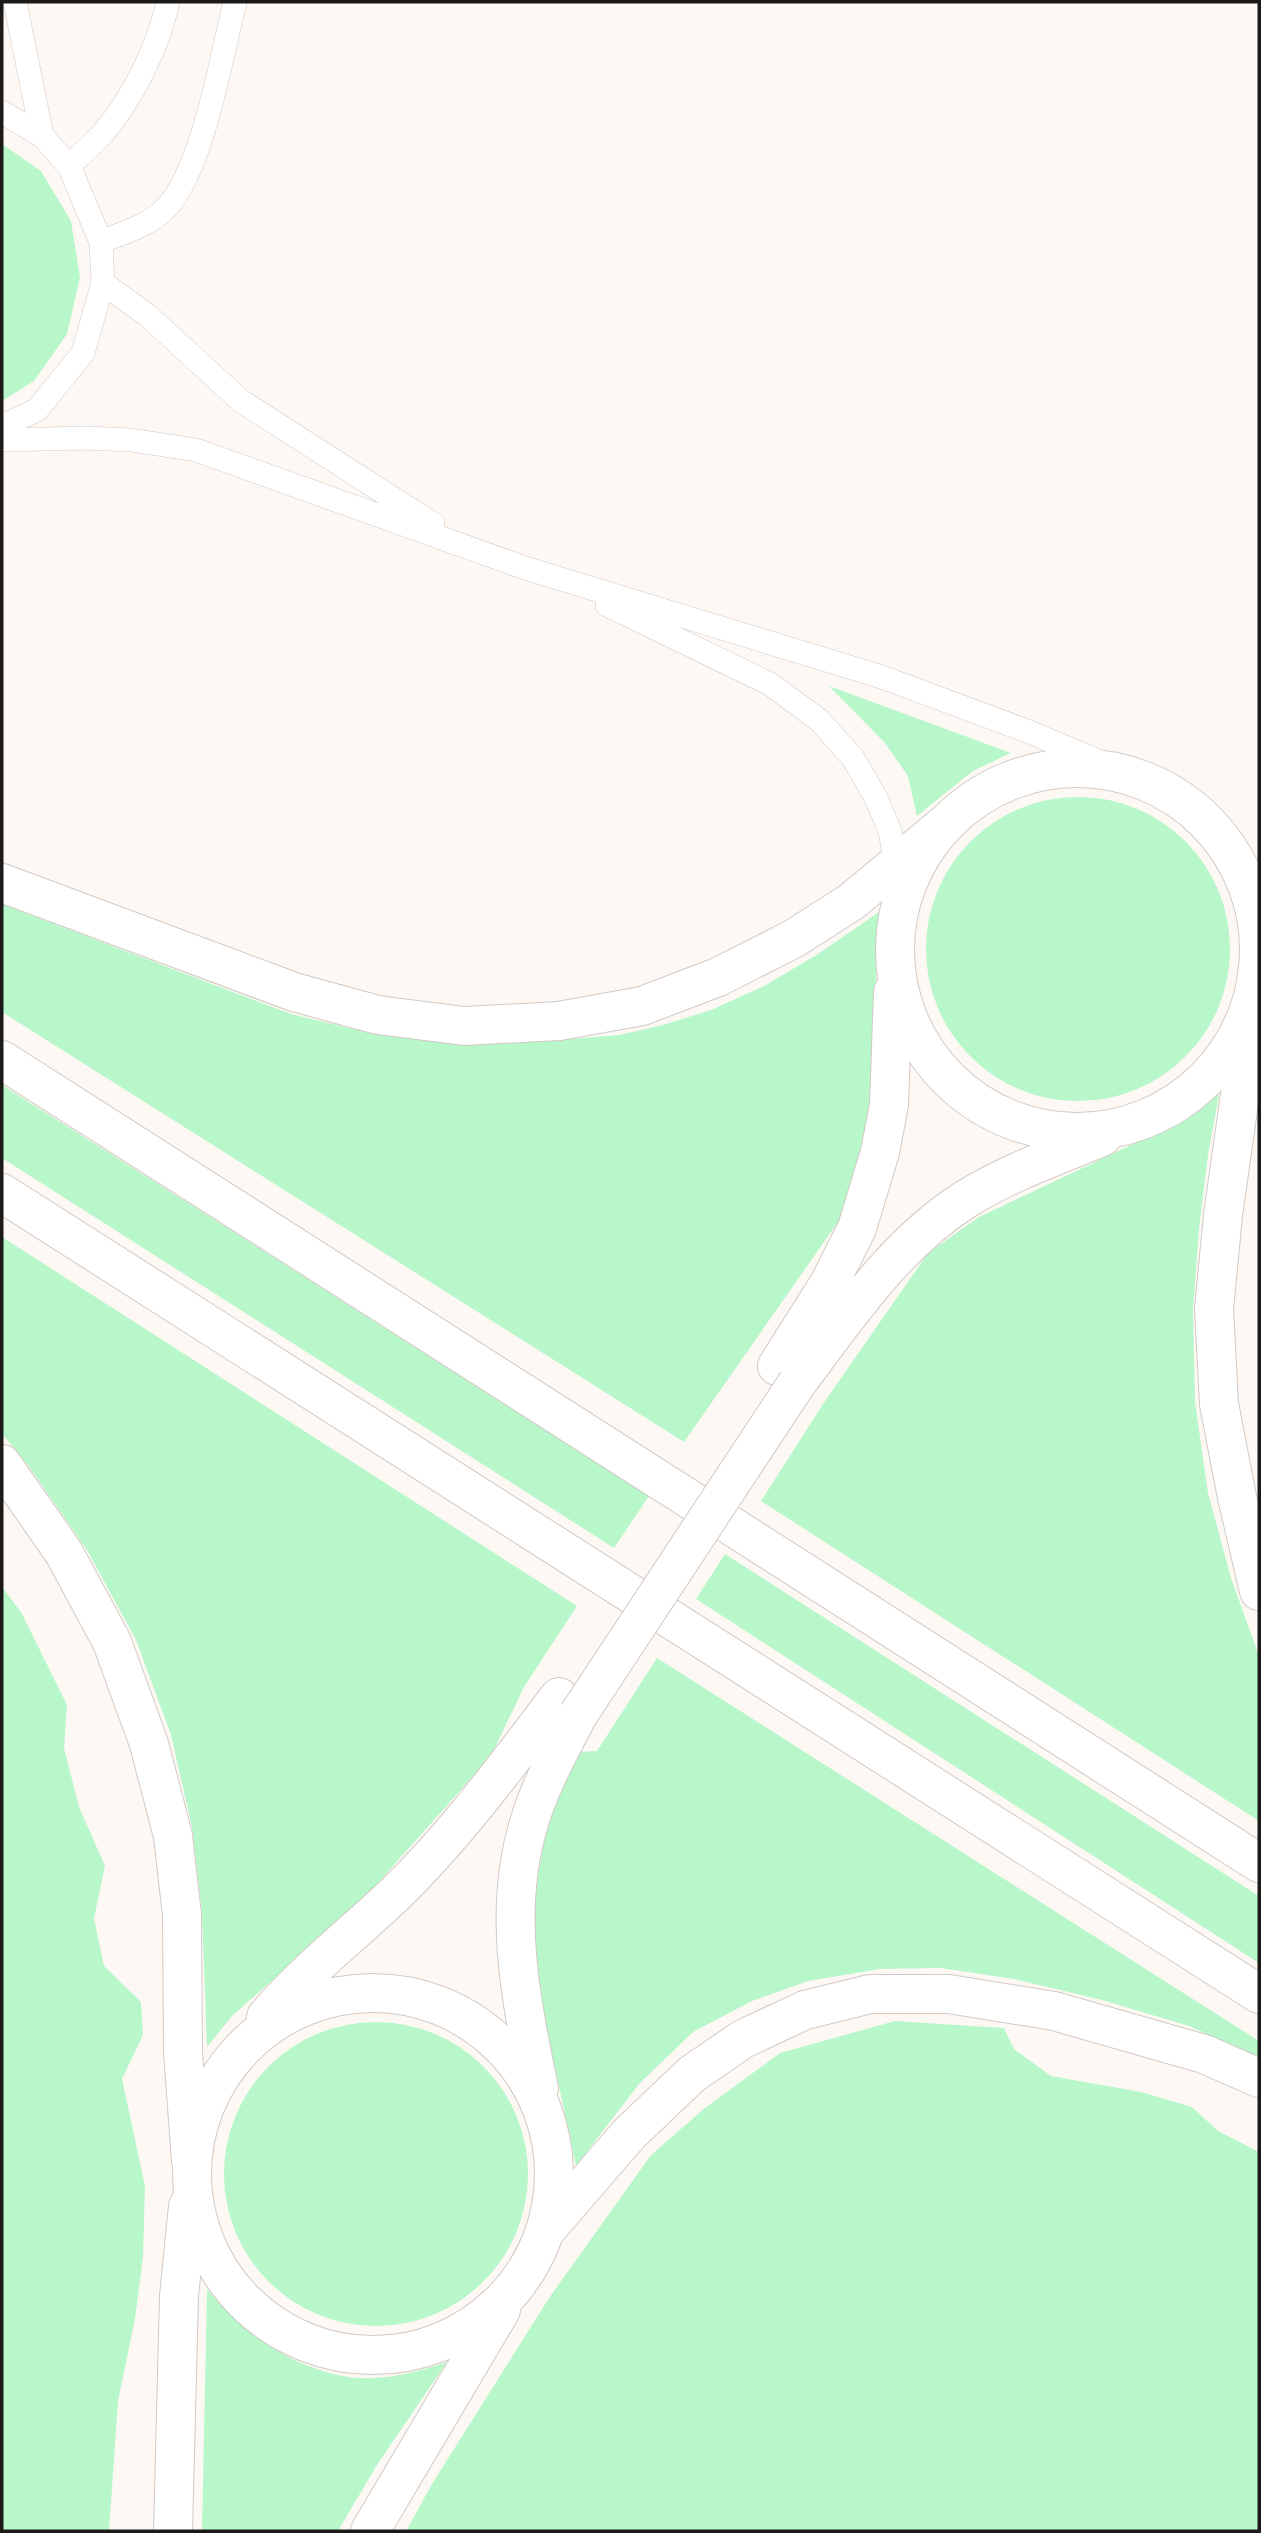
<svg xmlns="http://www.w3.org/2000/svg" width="1261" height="2533" font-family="'PT Sans Narrow',sans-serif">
	<rect width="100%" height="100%" fill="#fef8f4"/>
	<!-- green -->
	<path fill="#b7f7ca" d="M2 144 41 171 71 221 80 278 67 334 34 381 2 401Z
		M829 686 1011 753 973 771 917 816 908 776 885 743Z
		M926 949a152 152 0 1 1 304 0a152 152 0 1 1-304 0Z
		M2 904 291 1014 353 1029 411 1038 559 1040 619 1035 663 1025 711 1010 764 986 818 954 879 912 871 1095 862 1159 845 1212 684 1442 2 1012Z
		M2 1085 649 1496 614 1548 2 1158Z
		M1220 1089 1208 1155 1199 1229 1193 1310 1195 1402 1208 1493 1231 1578 1259 1656V1821L761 1501 823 1404 928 1253 979 1217 1148 1137 1195 1109Z
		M2 1237 577 1606 524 1687 491 1756 361 1902 233 2015 207 2047 202 1913 192 1827 171 1735 136 1640 87 1550 28 1465 2 1434Z
		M725 1554 1259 1896V1963L696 1599Z
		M2 1587 21 1612 67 1705 64 1748 79 1807 105 1866 94 1918 104 1966 141 2002 143 2035 122 2079 145 2186 143 2257 135 2319 118 2401 109 2531H2Z
		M657 1658 1259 2041V2057L1189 2026 1102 2000 1014 1979 940 1968 880 1969 808 1981 752 2001 693 2032 639 2084 576 2166 537 1983 531 1929 538 1875 552 1800 576 1752 597 1751Z
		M895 2021 1004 2028 1014 2049 1051 2076 1141 2092 1192 2107 1218 2131 1259 2152V2531H406L432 2484 549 2298 651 2155 705 2108 780 2053Z
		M224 2174a152 152 0 1 1 304 0a152 152 0 1 1-304 0Z
		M207 2289C219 2302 231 2317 245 2328 278 2356 329 2381 374 2378 400 2377 423 2370 447 2362L377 2465 338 2531H202Z"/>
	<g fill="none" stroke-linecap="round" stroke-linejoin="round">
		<!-- lane casing -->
		<g stroke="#d1c9c4" stroke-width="24">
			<path id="lane" d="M15 2 42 136
				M2 112 42 136 69 166 101 242 103 283 83 353 37 410 2 426
				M69 166C81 155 93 144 104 132 134 96 158 47 168 2
				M101 242C122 233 148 226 164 210 202 174 222 54 235 2
				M103 283 147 315 241 401 433 524
				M2 440 86 438 131 440 196 450 525 568 882 677 1027 731 1162 788
				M607 605 770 684 819 720 853 758 876 798 890 831 896 864 898 916"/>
		</g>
		<!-- primary casing -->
		<g stroke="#d1c9c4" stroke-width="40">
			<path id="primary" d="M895 950a182 182 0 1 1 364 0a182 182 0 1 1-364 0Z
				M777 1366 830 1282 857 1228 880 1152 889 1105 893 992
				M797 1383C847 1317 895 1244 966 1199 1008 1173 1056 1156 1102 1137
				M192 2174a181 181 0 1 1 362 0a181 181 0 1 1-362 0Z
				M266 2017C305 1971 351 1936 394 1895 456 1835 507 1765 559 1697
				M539 2088C521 2000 502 1912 529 1823 540 1785 560 1750 578 1715
				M173 2531 179 2296 188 2206
				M370 2531 501 2310"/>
		</g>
		<!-- highway casing -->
		<g stroke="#d1c9c4" stroke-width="40">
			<path id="highway" d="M2 883 294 992 378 1015 464 1026 559 1021 642 1006 718 977 793 939 851 902 944 825
				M1258 968 1223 1215 1214 1309 1219 1404 1237 1497 1259 1591
				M2 1060 1259 1863
				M2 1193 1259 1994
				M2 1464 64 1553 112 1642 149 1744 173 1836 182 1915 183 2052 191 2161
				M546 2230 629 2134 692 2074 743 2039 805 2010 870 1994H949L1054 2011 1204 2054 1259 2078"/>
		</g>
		<!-- lane -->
		<use href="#lane" stroke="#fff" stroke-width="23"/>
		<!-- primary -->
		<use href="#primary" stroke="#fff" stroke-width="38"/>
		<!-- highway -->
		<use href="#highway" stroke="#fff" stroke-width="38"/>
		<!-- primary-bridge casing -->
		<g stroke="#d1c9c4" stroke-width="40" stroke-linecap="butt">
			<path id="primary-bridge" d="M578 1715 797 1383"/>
		</g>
		<!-- primary-bridge -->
		<use href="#primary-bridge" stroke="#fff" stroke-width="38"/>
	</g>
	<!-- border -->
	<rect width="1261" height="2533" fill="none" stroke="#1c1a18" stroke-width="7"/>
</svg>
